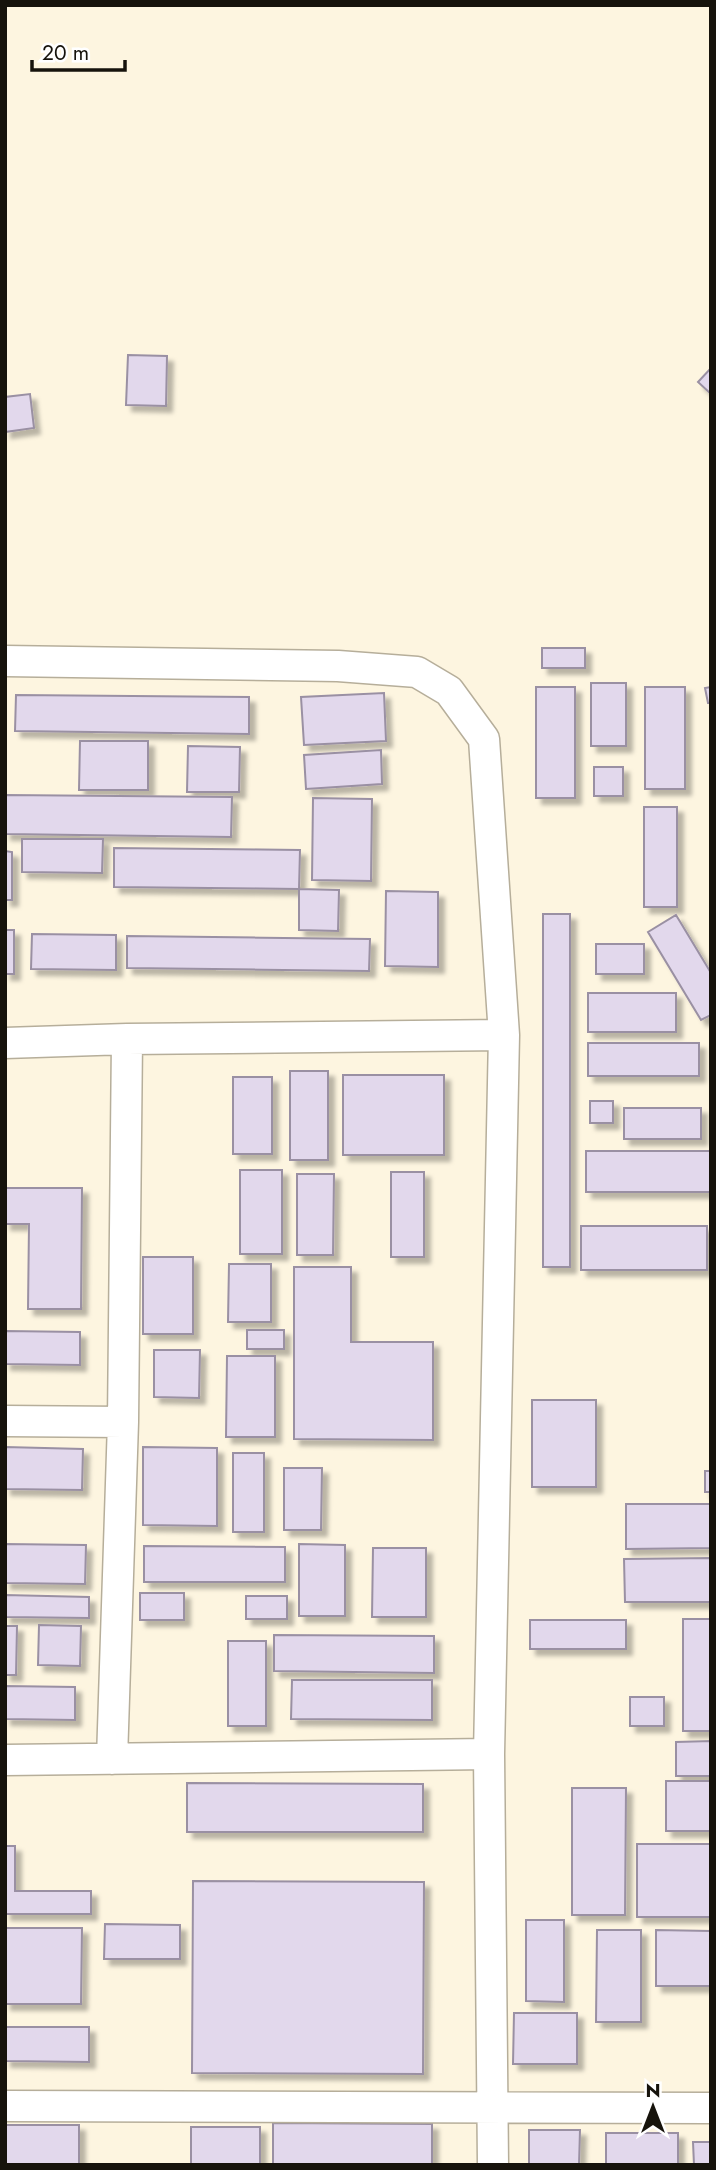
<svg xmlns="http://www.w3.org/2000/svg" width="716" height="2170" font-family="Jost,sans-serif">
	<defs>
		<filter id="shadow"><feDropShadow dx="6" dy="6" stdDeviation="2" flood-color="#0004"/></filter>
	</defs>
	<rect width="100%" height="100%" fill="#fdf5e0"/>
	<!-- building -->
	<path fill="#e2d8ec" stroke="#9a90a3" stroke-width="2" filter="url(#shadow)" d="M128 355 167 356 166 406 126 405Z
		M711 368V394L698 382Z
		M30 394 34 428 5 432V397Z
		M542 648H585V668H542Z
		M591 683H626V746H591Z
		M536 687H575V798H536Z
		M645 687H685V789H645Z
		M711 687V703H708L705 688Z
		M384 693 386 741 304 745 301 697Z
		M16 695 249 697V734L15 731Z
		M80 741H148V790H79Z
		M188 746 240 747 239 792H187Z
		M381 750 382 784 306 789 304 755Z
		M594 767H623V796H594Z
		M5 795 232 797 231 837 5 834Z
		M313 798 372 799 371 881 312 880Z
		M644 807H677V907H644Z
		M22 839H103L102 873 22 872Z
		M114 848 300 850 299 889 114 887Z
		M5 851 12 852V900H5Z
		M299 889 339 890 338 931 299 930Z
		M386 891 438 892V967L385 966Z
		M543 914H570V1267H543Z
		M676 915 711 973V1015L701 1020 648 932Z
		M5 930H14V974H5Z
		M32 934 116 935V970L31 969Z
		M127 936 370 939 369 971 127 968Z
		M596 944H644V974H596Z
		M588 993H676V1032H588Z
		M588 1043H699V1076H588Z
		M290 1071H328V1160H290Z
		M343 1075H444V1155H343Z
		M233 1077H272V1154H233Z
		M590 1101H613V1123H590Z
		M624 1108H701V1139H624Z
		M586 1151H711V1192H586Z
		M240 1170H282V1254H240Z
		M391 1172H424V1257H391Z
		M297 1174H334L333 1255H297Z
		M5 1188H82L81 1309H28L29 1224H5Z
		M581 1226H707V1270H581Z
		M143 1257H193V1334H143Z
		M229 1264H271V1322H228Z
		M294 1267H351V1342H433V1440L294 1439Z
		M247 1330H284V1349H247Z
		M5 1331 80 1332V1365L5 1364Z
		M154 1350H200L199 1398 154 1397Z
		M227 1356H275V1437H226Z
		M532 1400H596V1487H532Z
		M5 1447 83 1449 82 1490 5 1489Z
		M143 1447 217 1448V1526L143 1525Z
		M233 1453H264V1532H233Z
		M284 1468H322L321 1530H284Z
		M705 1471H711V1492H705Z
		M626 1504H711V1548L626 1549Z
		M5 1544 86 1545 85 1584 5 1583Z
		M299 1544 345 1545V1616H299Z
		M144 1546 285 1547V1582H144Z
		M373 1548H426V1617H372Z
		M711 1558V1602H625L624 1559Z
		M140 1593H184V1620H140Z
		M5 1595 89 1597V1618L5 1617Z
		M246 1596H287V1619H246Z
		M683 1619H711V1731H683Z
		M530 1620H626V1649H530Z
		M39 1625 81 1626 80 1666 38 1665Z
		M5 1626H17L16 1675H5Z
		M274 1635 434 1636V1673L274 1671Z
		M228 1641H266V1726H228Z
		M292 1680H432V1720L291 1719Z
		M5 1686 75 1687V1720L5 1719Z
		M630 1697H664V1726H630Z
		M711 1741V1776H676V1742Z
		M666 1781H711V1831H666Z
		M187 1783 423 1784V1832H187Z
		M572 1788H626L625 1915H572Z
		M637 1844H711V1917H637Z
		M5 1846H15V1891H91V1914H5Z
		M193 1881 424 1882 423 2074 192 2073Z
		M526 1920H564V2002L526 2001Z
		M105 1924 180 1925V1959H104Z
		M5 1928H82L81 2004H5Z
		M597 1930H641V2022H596Z
		M656 1930 711 1931V1986H656Z
		M514 2013H577V2064H513Z
		M5 2027H89V2062L5 2061Z
		M273 2123 432 2124V2165H273Z
		M5 2125H79V2165H5Z
		M191 2127H260V2165H191Z
		M529 2130H580L579 2165H529Z
		M606 2133H678V2165H606Z
		M693 2142H711V2165H694Z"/>
	<g fill="none" stroke-linecap="round" stroke-linejoin="round">
		<!-- minor casing -->
		<g stroke="#b6ae9a" stroke-width="33">
			<path id="minor" d="M5 661 338 666 417 672 449 691 484 739 504 1035 489 1754 493 2165
				M5 1043 127 1039 504 1035
				M5 1421 123 1422
				M112 1759 123 1422 127 1039
				M5 1760 489 1754
				M5 2106 711 2108"/>
		</g>
		<!-- minor -->
		<use href="#minor" stroke="#fff" stroke-width="30"/>
	</g>
	<!-- border -->
	<rect width="716" height="2170" fill="none" stroke="#16130c" stroke-width="14"/>
	<!-- north arrow -->
	<g transform="translate(653 2107)" stroke="#ffffff" stroke-width="5" paint-order="stroke">
	<path d="M0-5L12 26L0 18L-12 26Z" fill="#16130c"/>
	<text y="-10" font-size="19" font-weight="bold" text-anchor="middle" fill="#16130c">N</text>
	</g>
	<!-- scale -->
	<path d="M32 60v10h93v-10" fill="none" stroke="#16130c" stroke-width="3.5"/>
	<text x="42" y="60" font-size="21" fill="#16130c" stroke="#ffffff" stroke-width="5" paint-order="stroke">20 m</text>
</svg>
